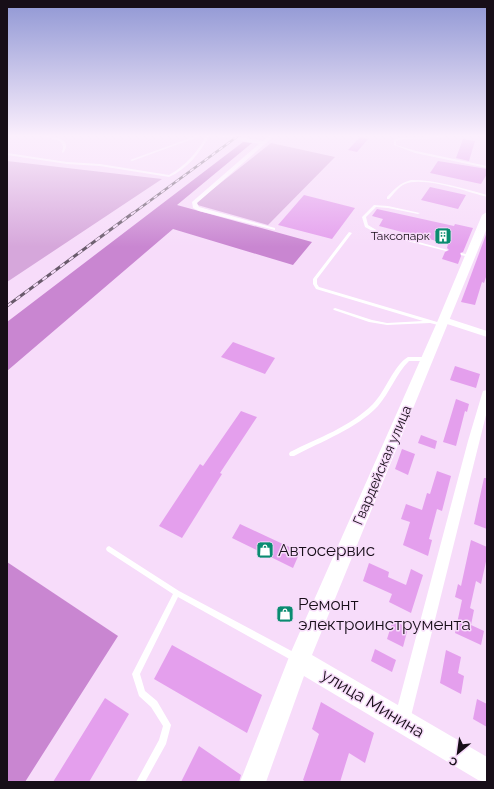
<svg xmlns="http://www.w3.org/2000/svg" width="494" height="789" font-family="Raleway,sans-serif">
	<rect width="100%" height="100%" fill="#f7dcfa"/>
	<!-- green -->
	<path fill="#d6a7db" d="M271 143 335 157 268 225 194 204Z
		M7 161 162 179 7 282Z"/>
	<!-- forest -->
	<path fill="#c986d1" d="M243 142 252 143 177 205 312 242 293 265 173 229 7 371V322Z
		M7 562 118 636 25 782H7Z"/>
	<!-- building -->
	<path fill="#e49fed" d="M360 137 368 139 357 152 348 150Z
		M463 139 475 141 469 161 456 158Z
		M438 161 487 169V174L481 184 430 173Z
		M430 187 466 195 458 209 421 200Z
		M304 195 355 208 332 239 278 225Z
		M377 209 454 226 455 224 473 228 463 252 460 253 461 256 458 264 442 259 445 252 449 250 447 248 448 244 379 226 383 219 372 216Z
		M487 232V274L484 283 482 282 475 305 461 302Z
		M233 342 275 358 265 374 221 357Z
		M455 366 480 374 476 388 450 380Z
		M456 399 469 404 467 412 465 411 456 446 443 442Z
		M241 411 257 417 220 473 222 474 182 538 159 526 200 464 203 466Z
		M421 435 437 441 435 449 418 443Z
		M402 449 415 454 408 475 395 469Z
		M437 471 451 476 442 511 437 509 429 539 432 540 428 556 403 545 410 522 401 519 406 504 422 510 427 493 430 494Z
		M484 478H487V529L474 524Z
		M240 524 300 552 293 568 232 538Z
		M471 540 487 547V557L481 584 476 581 470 608 474 610 471 625 484 631 481 645 455 633 462 600 455 597 458 584 461 586Z
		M369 563 389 572 388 577 406 585 411 569 423 575 411 613 389 602 392 594 363 581Z
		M393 620 408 628 403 647 387 639Z
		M172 645 262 695 247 733 154 679Z
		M375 649 396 660 392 672 371 661Z
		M446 650 461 657 458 673 464 676 461 694 440 683Z
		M105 698 129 714 89 782H53Z
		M477 699 487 704V727L473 719Z
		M321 702 374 733 365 763 349 753 340 782H306L303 780 319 734 312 729Z
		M199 746 241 775 239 782H181Z"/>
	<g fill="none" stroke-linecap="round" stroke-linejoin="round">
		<!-- lane -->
		<path fill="#fff" fill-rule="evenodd" d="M41 136C50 136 75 138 63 153L62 152C67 138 51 139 41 136Z
			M196 136H201L132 161 130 160Z
			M206 136H209C200 153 187 169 169 177L100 166 67 164 7 155V153L67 162 100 164 169 175C185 166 197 153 206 136Z
			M440 136H446C430 141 410 136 396 141V145L416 151 487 166V168L415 153 394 145V140L399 138Z
			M411 180C437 180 462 188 487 195V197C468 192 423 176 405 184 398 187 394 194 389 199H387V197C396 188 398 184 411 180Z
			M374 205 388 206 420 213 418 214 388 208 376 207 366 217 368 225 378 231 448 250 446 251 376 233 365 227 362 217Z
			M349 232 352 233 317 279V284L319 287 444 324V326H442L430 323 387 325 369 322 334 310 333 309 335 308 372 320 387 323 423 321 316 289 313 284V279Z
			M461 253 471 255 472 256 470 257H469L461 255Z
			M408 357H427L429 359 427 361H409C396 374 390 392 378 406 356 429 322 441 294 456H290L289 454 290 452C318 438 350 427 373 404 385 392 394 365 408 357Z
			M109 546 179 591 299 655 300 658 299 661 296 662 293 661 178 597 140 674 145 691 157 701 171 725 166 744 145 782H136L159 740 163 726 151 707 139 696 132 674 173 594 107 551 106 549 107 547Z"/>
		<!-- street -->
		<path fill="#fff" fill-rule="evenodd" d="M217 136H232L263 141 268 136H274L197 203 199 207 275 228V230L199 211 193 208 192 202 259 144Z
			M444 317 487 331V337L441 322 440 320 441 318Z
			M487 390V411L410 720 408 726 402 728 396 726 394 720 468 441 482 394 483 391Z"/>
		<!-- secondary -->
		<path fill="#fff" fill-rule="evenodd" d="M487 212V228L312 655 487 757V782L478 780 304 676 266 782H240L291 652 438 320 482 215Z"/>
		<!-- rail-far1 casing -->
		<g stroke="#695a6b" stroke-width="2.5">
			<path id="rail-far1" d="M132 214 238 136"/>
		</g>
		<!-- rail casing -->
		<g stroke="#695a6b" stroke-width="3">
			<path id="rail" d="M7 306 133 213"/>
		</g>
		<!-- rail-far1 -->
		<use href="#rail-far1" stroke="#f7dcfa" stroke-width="1.5" stroke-dasharray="4.5" stroke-linecap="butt"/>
		<!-- rail -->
		<use href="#rail" stroke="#f7dcfa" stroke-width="2" stroke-dasharray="5.5" stroke-linecap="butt"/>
	</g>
	<!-- sky -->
	<linearGradient id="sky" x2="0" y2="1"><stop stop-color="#9097d4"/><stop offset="0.55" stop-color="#fbeffd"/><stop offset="1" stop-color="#fbeffd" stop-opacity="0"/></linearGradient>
	<rect width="494" height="247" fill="url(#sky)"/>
	<!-- icons -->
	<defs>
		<g id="building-square" transform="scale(0.9)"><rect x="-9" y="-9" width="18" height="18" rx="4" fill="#0a8c71" stroke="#f7dcfa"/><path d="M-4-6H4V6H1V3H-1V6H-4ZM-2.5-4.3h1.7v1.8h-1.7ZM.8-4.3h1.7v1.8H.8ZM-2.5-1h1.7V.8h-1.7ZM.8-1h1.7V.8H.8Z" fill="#fff"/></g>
		<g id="shop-square" transform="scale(0.9)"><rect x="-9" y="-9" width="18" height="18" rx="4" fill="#0a8c71" stroke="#f7dcfa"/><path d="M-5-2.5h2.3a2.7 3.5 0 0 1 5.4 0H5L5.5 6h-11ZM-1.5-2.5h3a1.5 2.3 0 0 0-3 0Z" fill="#fff"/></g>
	</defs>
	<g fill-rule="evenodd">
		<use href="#building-square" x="443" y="236"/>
		<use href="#shop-square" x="265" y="550"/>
		<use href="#shop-square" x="285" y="614"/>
	</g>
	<g text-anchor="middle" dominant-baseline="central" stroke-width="3" stroke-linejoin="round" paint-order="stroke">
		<!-- far-poi labels -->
		<g font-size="12" fill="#170e18" stroke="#f7dcfa" text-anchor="end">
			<text x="430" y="236">Таксопарк</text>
		</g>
		<!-- street labels -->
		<g font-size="14" fill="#170e18" stroke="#f7dcfa">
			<text transform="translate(382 465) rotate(-67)">Гвардейская улица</text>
		</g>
		<!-- near-poi labels -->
		<g font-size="17" fill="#170e18" stroke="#f7dcfa" text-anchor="start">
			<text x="278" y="550">Автосервис</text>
			<text x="298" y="604">Ремонт<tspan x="298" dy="20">электроинструмента</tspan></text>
		</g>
		<!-- near-street labels -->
		<g font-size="17" fill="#170e18" stroke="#f7dcfa">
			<text transform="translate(373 703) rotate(31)">улица Минина</text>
		</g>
	</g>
	<!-- border -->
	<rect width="494" height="789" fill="none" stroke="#170e18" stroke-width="16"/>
	<!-- north arrow -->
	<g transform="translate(458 753) rotate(209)" stroke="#f7dcfa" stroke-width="3" paint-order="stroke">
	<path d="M0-3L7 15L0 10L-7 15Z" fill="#170e18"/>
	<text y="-6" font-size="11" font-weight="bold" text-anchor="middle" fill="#170e18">С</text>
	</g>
</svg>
